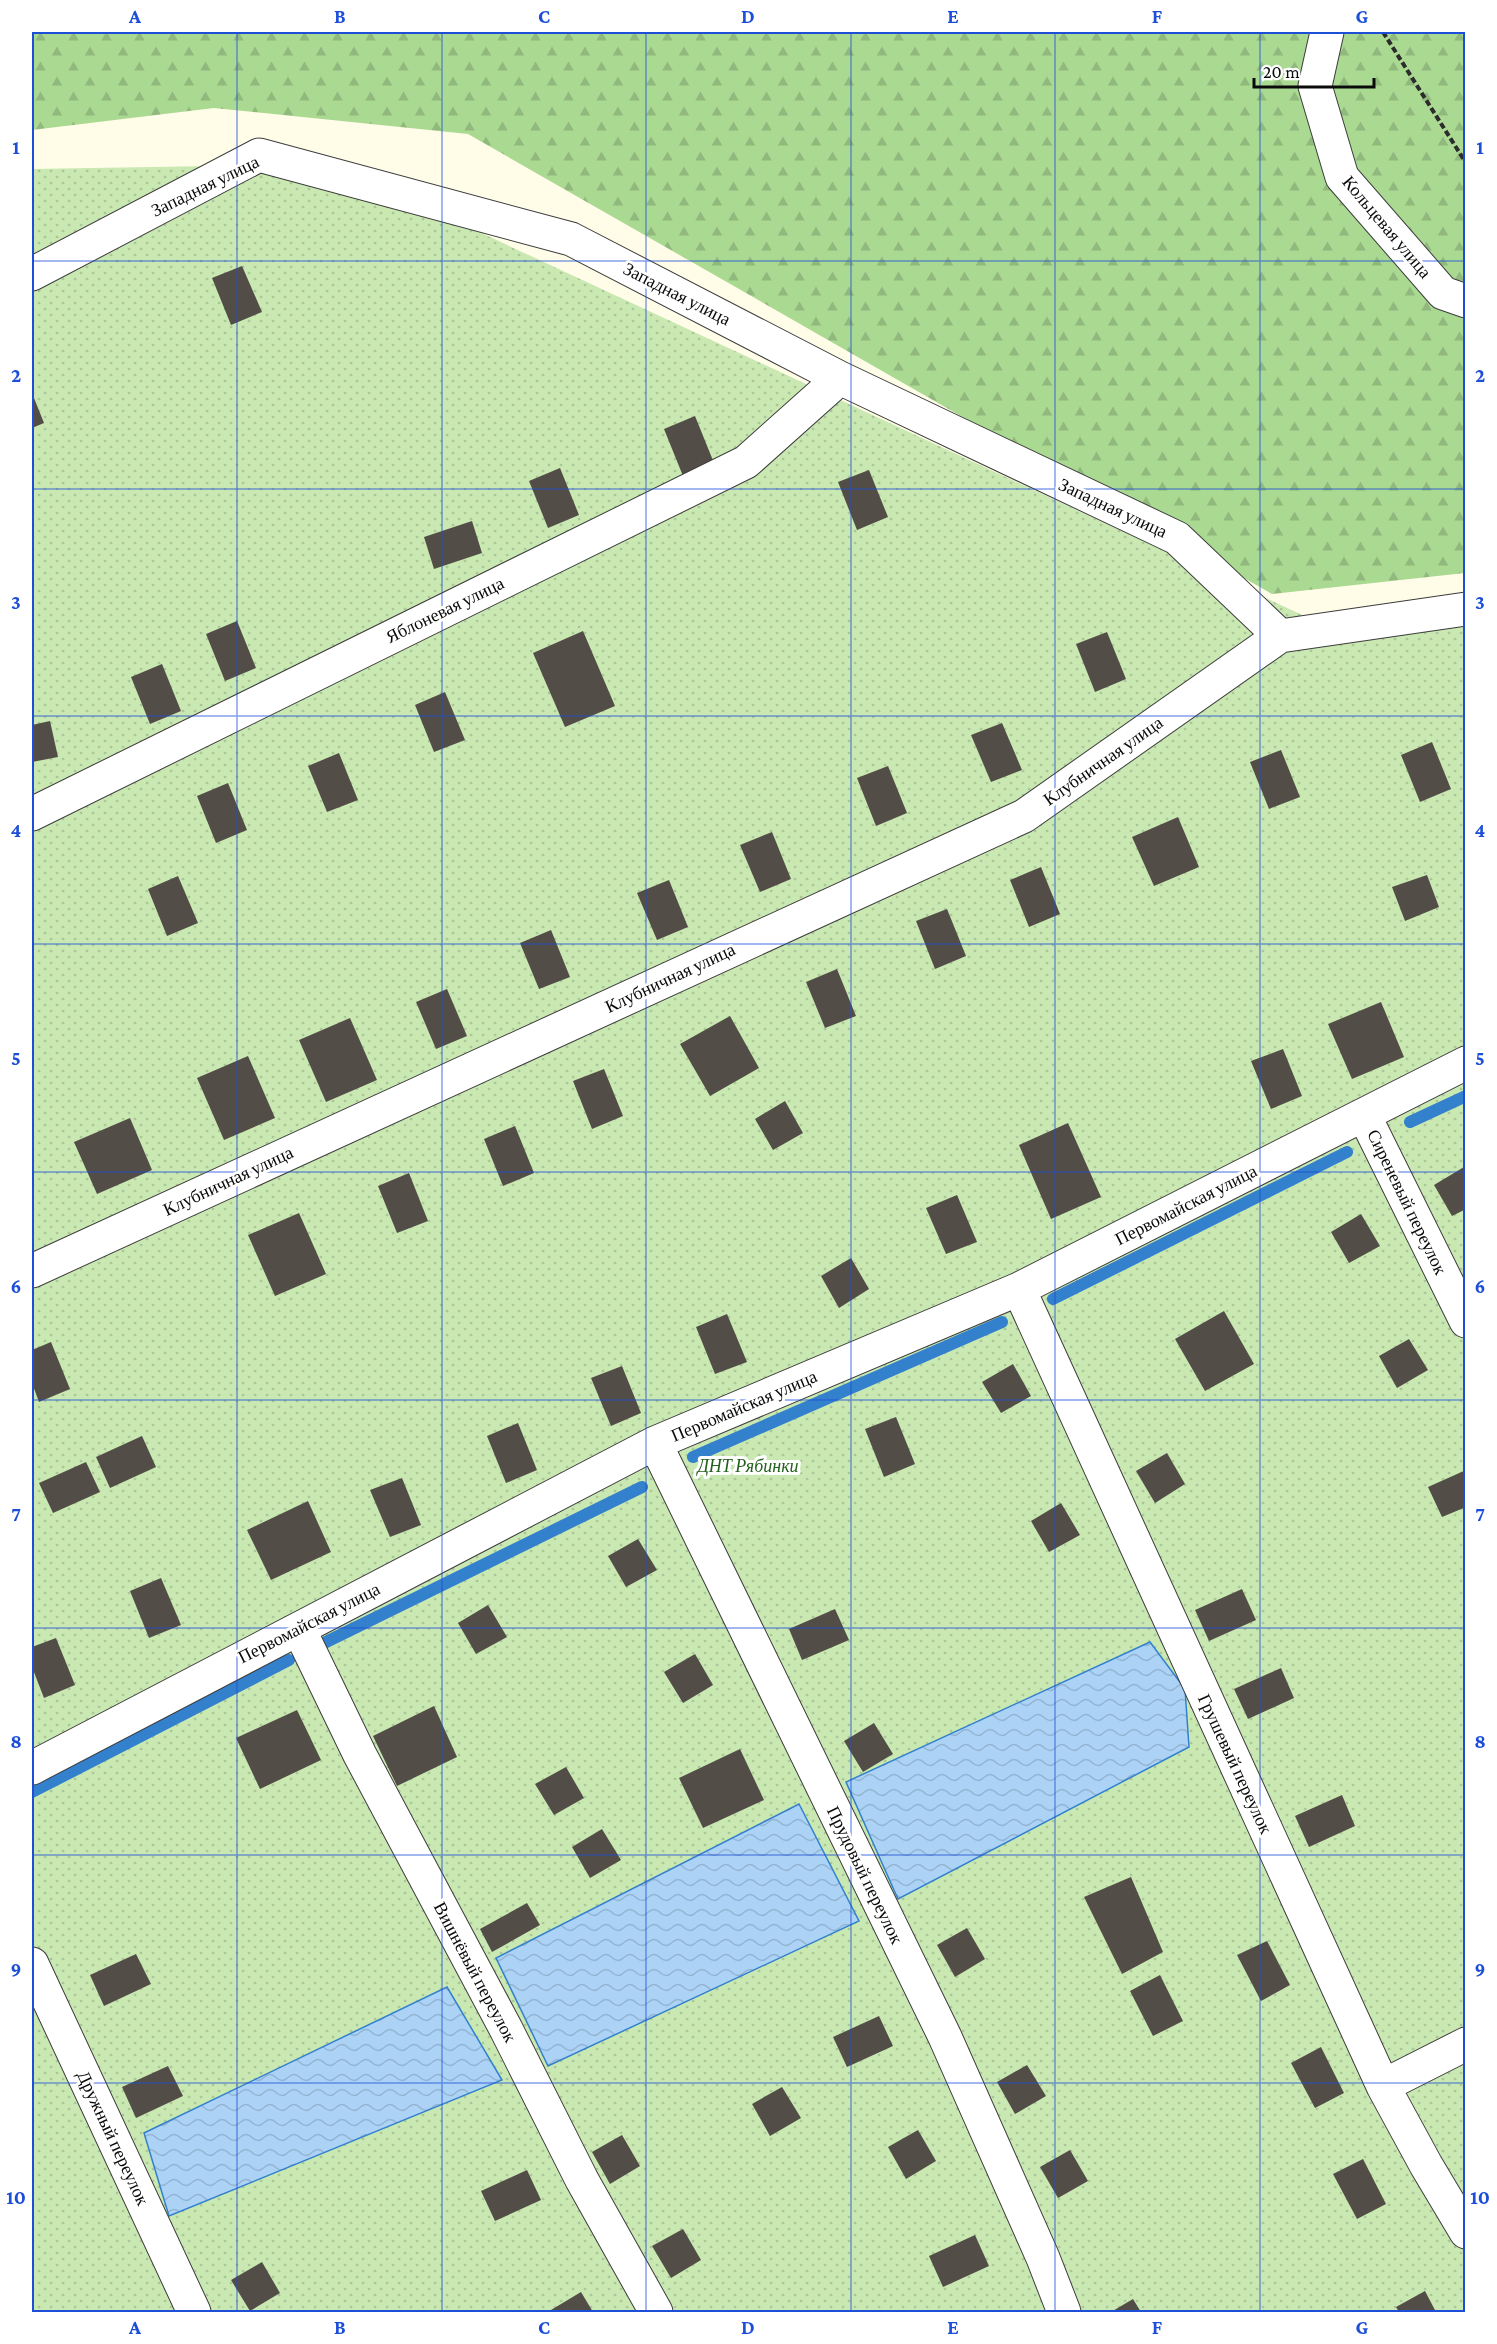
<svg xmlns="http://www.w3.org/2000/svg" width="1497" height="2344" font-family="'Crimson Pro',serif">
	<defs>
		<pattern id="forest-firs" width="22" height="20" patternUnits="userSpaceOnUse" patternTransform="scale(1.5)"><rect width="22" height="20" fill="#aad992"/><path d="M5 1l3.5 6h-7zM16 11l3.5 6h-7z" fill="#91b97d"/></pattern>
		<pattern id="garden-dots" width="8" height="8" patternUnits="userSpaceOnUse" patternTransform="scale(1.5)"><rect width="8" height="8" fill="#c9e8b2"/><path d="M2 2h.1M6 6h.1" fill="none" stroke="#abc698" stroke-width="1.8" stroke-linecap="round"/></pattern>
		<pattern id="water-waves" width="16" height="10" patternUnits="userSpaceOnUse" patternTransform="scale(1.5)"><rect width="16" height="10" fill="#acd3f6"/><path d="M0 5q4-4 8 0t8 0" fill="none" stroke="#93b4d2"/></pattern>
	</defs>
	<rect width="100%" height="100%" fill="#fffde7"/>
	<!-- forest -->
	<path fill="url(#forest-firs)" d="M32 32H1465V573L1272 594 468 134 214 108 32 130Z"/>
	<!-- garden -->
	<path fill="url(#garden-dots)" d="M333 164 1311 619 1465 595V2312H32V169Z"/>
	<!-- water -->
	<path fill="url(#water-waves)" stroke="#3380cd" stroke-width="1.5" d="M1150 1642 1185 1689 1189 1747 898 1899 846 1782Z
		M799 1804 859 1921 548 2066 496 1958Z
		M447 1987 502 2080 169 2216 144 2133Z"/>
	<g fill="none" stroke-linecap="round" stroke-linejoin="round">
		<!-- stream -->
		<path stroke="#3380cd" stroke-width="12" d="M1410 1122 1466 1096
			M1053 1299 1347 1152
			M693 1457 1002 1322
			M326 1642 642 1487
			M32 1792 289 1660"/>
	</g>
	<!-- building -->
	<path fill="#534d47" d="M242 266 262 312 231 325 212 278Z
		M32 393 44 423 32 428Z
		M695 416 714 463 683 476 664 429Z
		M560 468 579 515 548 528 529 481Z
		M869 470 888 517 857 530 838 482Z
		M472 521 482 553 434 569 424 537Z
		M237 621 256 668 225 681 206 634Z
		M583 631 615 706 565 727 533 653Z
		M1107 632 1126 679 1095 692 1076 644Z
		M162 664 181 711 150 724 131 677Z
		M445 692 465 740 434 752 415 705Z
		M50 721 58 757 32 762V725Z
		M1002 723 1022 770 991 782 971 735Z
		M1432 742 1451 789 1420 802 1401 755Z
		M1281 750 1300 797 1269 809 1250 762Z
		M339 753 358 800 327 812 308 766Z
		M888 766 907 813 876 826 857 778Z
		M228 783 247 830 216 843 197 796Z
		M1178 817 1199 867 1154 886 1132 837Z
		M772 832 791 879 760 892 740 845Z
		M1041 867 1060 914 1029 927 1010 880Z
		M1427 875 1439 907 1405 921 1392 887Z
		M178 876 198 923 167 936 148 889Z
		M669 880 688 927 657 940 637 893Z
		M947 909 966 956 935 969 916 921Z
		M551 930 570 977 539 989 520 943Z
		M837 969 856 1016 825 1028 806 982Z
		M447 989 467 1036 436 1049 416 1002Z
		M1381 1002 1404 1057 1352 1079 1328 1024Z
		M730 1016 759 1068 710 1096 680 1044Z
		M350 1018 377 1080 326 1102 299 1040Z
		M1283 1049 1302 1096 1271 1109 1251 1061Z
		M248 1056 275 1118 224 1140 197 1078Z
		M604 1069 623 1116 592 1129 573 1081Z
		M785 1101 803 1133 773 1150 755 1119Z
		M130 1118 152 1170 97 1194 74 1142Z
		M1068 1123 1101 1197 1051 1219 1019 1145Z
		M515 1126 534 1173 503 1186 484 1139Z
		M1464 1167 1466 1209 1452 1216 1434 1185Z
		M409 1173 428 1221 397 1233 378 1186Z
		M957 1195 977 1242 946 1254 926 1208Z
		M299 1213 326 1274 275 1296 248 1235Z
		M1361 1214 1380 1246 1349 1263 1331 1232Z
		M851 1258 869 1289 839 1308 821 1276Z
		M1224 1311 1254 1364 1205 1391 1175 1339Z
		M727 1314 747 1362 715 1374 696 1327Z
		M1409 1339 1428 1370 1397 1388 1379 1356Z
		M51 1342 70 1389 39 1402 32 1383V1350Z
		M1013 1364 1031 1396 1001 1413 982 1382Z
		M622 1366 641 1413 611 1426 591 1378Z
		M896 1417 915 1464 884 1477 865 1429Z
		M518 1423 537 1470 506 1483 487 1436Z
		M142 1436 156 1467 110 1488 96 1457Z
		M1167 1453 1185 1484 1155 1503 1136 1471Z
		M86 1462 100 1492 53 1513 39 1483Z
		M1466 1470V1507L1442 1517 1428 1487Z
		M402 1478 421 1525 390 1537 370 1490Z
		M308 1501 331 1552 271 1580 247 1530Z
		M1061 1503 1080 1535 1049 1552 1031 1521Z
		M638 1539 657 1570 626 1587 608 1556Z
		M161 1578 181 1625 149 1638 130 1591Z
		M1242 1589 1256 1620 1209 1641 1195 1610Z
		M488 1605 507 1637 476 1654 458 1623Z
		M835 1609 849 1640 802 1660 789 1629Z
		M56 1638 75 1685 44 1698 32 1667V1647Z
		M695 1654 713 1685 683 1703 664 1672Z
		M1281 1668 1294 1698 1248 1719 1234 1689Z
		M434 1706 457 1757 397 1786 373 1736Z
		M297 1710 321 1760 260 1789 236 1738Z
		M874 1723 893 1754 863 1772 844 1741Z
		M740 1749 764 1800 703 1828 679 1778Z
		M566 1767 584 1798 554 1815 535 1784Z
		M1342 1795 1355 1826 1309 1847 1295 1816Z
		M602 1829 621 1860 590 1878 572 1847Z
		M1131 1877 1163 1952 1122 1974 1084 1897Z
		M527 1903 540 1925 492 1952 480 1929Z
		M967 1928 985 1959 955 1977 937 1945Z
		M1267 1941 1290 1985 1261 2001 1237 1955Z
		M136 1954 151 1984 104 2006 90 1975Z
		M1160 1975 1183 2021 1153 2036 1130 1991Z
		M879 2016 893 2046 847 2067 833 2037Z
		M1321 2047 1344 2093 1315 2108 1291 2063Z
		M1027 2065 1046 2096 1015 2114 997 2082Z
		M168 2066 183 2096 136 2118 122 2087Z
		M782 2087 801 2118 770 2136 752 2104Z
		M918 2130 936 2161 906 2179 888 2147Z
		M622 2135 640 2166 610 2184 592 2152Z
		M1070 2150 1088 2181 1058 2198 1040 2167Z
		M1363 2159 1386 2204 1357 2219 1333 2174Z
		M527 2170 541 2200 495 2221 481 2191Z
		M683 2229 701 2260 671 2278 652 2246Z
		M975 2235 989 2266 943 2287 929 2256Z
		M262 2262 280 2293 250 2311 231 2280Z
		M1425 2291 1436 2312H1399L1396 2307Z
		M581 2292 593 2312H552L551 2310Z
		M1133 2299 1141 2312H1111Z"/>
	<g fill="none" stroke-linecap="round" stroke-linejoin="round">
		<!-- minor casing -->
		<g stroke="#3d3d3d" stroke-width="35">
			<path id="minor" d="M1327 32 1315 86 1342 177 1443 293 1466 301
				M32 274 259 155 571 239 840 378 1177 538 1280 636
				M32 814 746 462 840 378
				M1364 1115 1466 1321
				M32 1271 1024 816 1280 636 1466 609
				M1019 1289 1383 2086 1426 2165 1466 2232
				M655 1443 945 2037 1043 2258 1064 2312
				M299 1629 360 1755 506 2029 582 2180 656 2312
				M32 1768 655 1443 1019 1289 1466 1063
				M32 1964 194 2312
				M1383 2086 1466 2044"/>
		</g>
		<!-- path -->
		<path stroke="#2c2c2c" stroke-width="4" stroke-dasharray="6 3" stroke-linecap="butt" d="M1383 32 1466 163"/>
		<!-- minor -->
		<use href="#minor" stroke="#fff" stroke-width="33"/>
	</g>
	<!-- grid -->
	<path fill="none" stroke="#1d4ed8" stroke-width="1.5" stroke-opacity="0.55" d="M237 32V2312M442 32V2312M646 32V2312M851 32V2312M1055 32V2312M1260 32V2312M32 261H1466M32 489H1466M32 716H1466M32 944H1466M32 1172H1466M32 1400H1466M32 1628H1466M32 1855H1466M32 2083H1466"/>
	<g text-anchor="middle" dominant-baseline="central" stroke-width="6" stroke-linejoin="round" paint-order="stroke">
		<!-- street labels -->
		<g font-size="18" fill="#0a0a0a" stroke="#fff">
			<text transform="translate(205 186) rotate(-26)">Западная улица</text>
			<text transform="translate(1387 227) rotate(50)">Кольцевая улица</text>
			<text transform="translate(677 294) rotate(27)">Западная улица</text>
			<text transform="translate(1113 508) rotate(25)">Западная улица</text>
			<text transform="translate(445 610) rotate(-26)">Яблоневая улица</text>
			<text transform="translate(1103 761) rotate(-35)">Клубничная улица</text>
			<text transform="translate(670 978) rotate(-25)">Клубничная улица</text>
			<text transform="translate(228 1181) rotate(-25)">Клубничная улица</text>
			<text transform="translate(1407 1202) rotate(64)">Сиреневый переулок</text>
			<text transform="translate(1186 1205) rotate(-27)">Первомайская улица</text>
			<text transform="translate(744 1406) rotate(-23)">Первомайская улица</text>
			<text transform="translate(309 1623) rotate(-27)">Первомайская улица</text>
			<text transform="translate(1235 1764) rotate(65)">Грушевый переулок</text>
			<text transform="translate(865 1875) rotate(64)">Прудовый переулок</text>
			<text transform="translate(475 1972) rotate(62)">Вишнёвый переулок</text>
			<text transform="translate(113 2138) rotate(65)">Дружный переулок</text>
		</g>
		<!-- park labels -->
		<g font-size="18" font-style="italic" fill="#23611c" stroke="#fff">
			<text x="748" y="1466">ДНТ Рябинки</text>
		</g>
	</g>
	<!-- border -->
	<rect width="1497" height="2344" fill="none" stroke="#ffffff" stroke-width="66"/>
	<!-- scale -->
	<path d="M1254 78v9h120v-9" fill="none" stroke="#0a0a0a" stroke-width="3"/>
	<text x="1263" y="78" font-size="18" fill="#0a0a0a" stroke="#ffffff" stroke-width="4.5" paint-order="stroke">20 m</text>
	<rect x="33" y="33" width="1431" height="2278" fill="none" stroke="#1d4ed8" stroke-width="2"/>
	<g font-size="20" text-anchor="middle" font-weight="bold" fill="#1d4ed8">
		<text x="135" y="23">A</text>
		<text x="340" y="23">B</text>
		<text x="544" y="23">C</text>
		<text x="748" y="23">D</text>
		<text x="953" y="23">E</text>
		<text x="1157" y="23">F</text>
		<text x="1362" y="23">G</text>
		<text x="16" y="154">1</text>
		<text x="1480" y="154">1</text>
		<text x="16" y="382">2</text>
		<text x="1480" y="382">2</text>
		<text x="16" y="609">3</text>
		<text x="1480" y="609">3</text>
		<text x="16" y="837">4</text>
		<text x="1480" y="837">4</text>
		<text x="16" y="1065">5</text>
		<text x="1480" y="1065">5</text>
		<text x="16" y="1293">6</text>
		<text x="1480" y="1293">6</text>
		<text x="16" y="1521">7</text>
		<text x="1480" y="1521">7</text>
		<text x="16" y="1748">8</text>
		<text x="1480" y="1748">8</text>
		<text x="16" y="1976">9</text>
		<text x="1480" y="1976">9</text>
		<text x="16" y="2204">10</text>
		<text x="1480" y="2204">10</text>
		<text x="135" y="2334">A</text>
		<text x="340" y="2334">B</text>
		<text x="544" y="2334">C</text>
		<text x="748" y="2334">D</text>
		<text x="953" y="2334">E</text>
		<text x="1157" y="2334">F</text>
		<text x="1362" y="2334">G</text>
	</g>
</svg>
